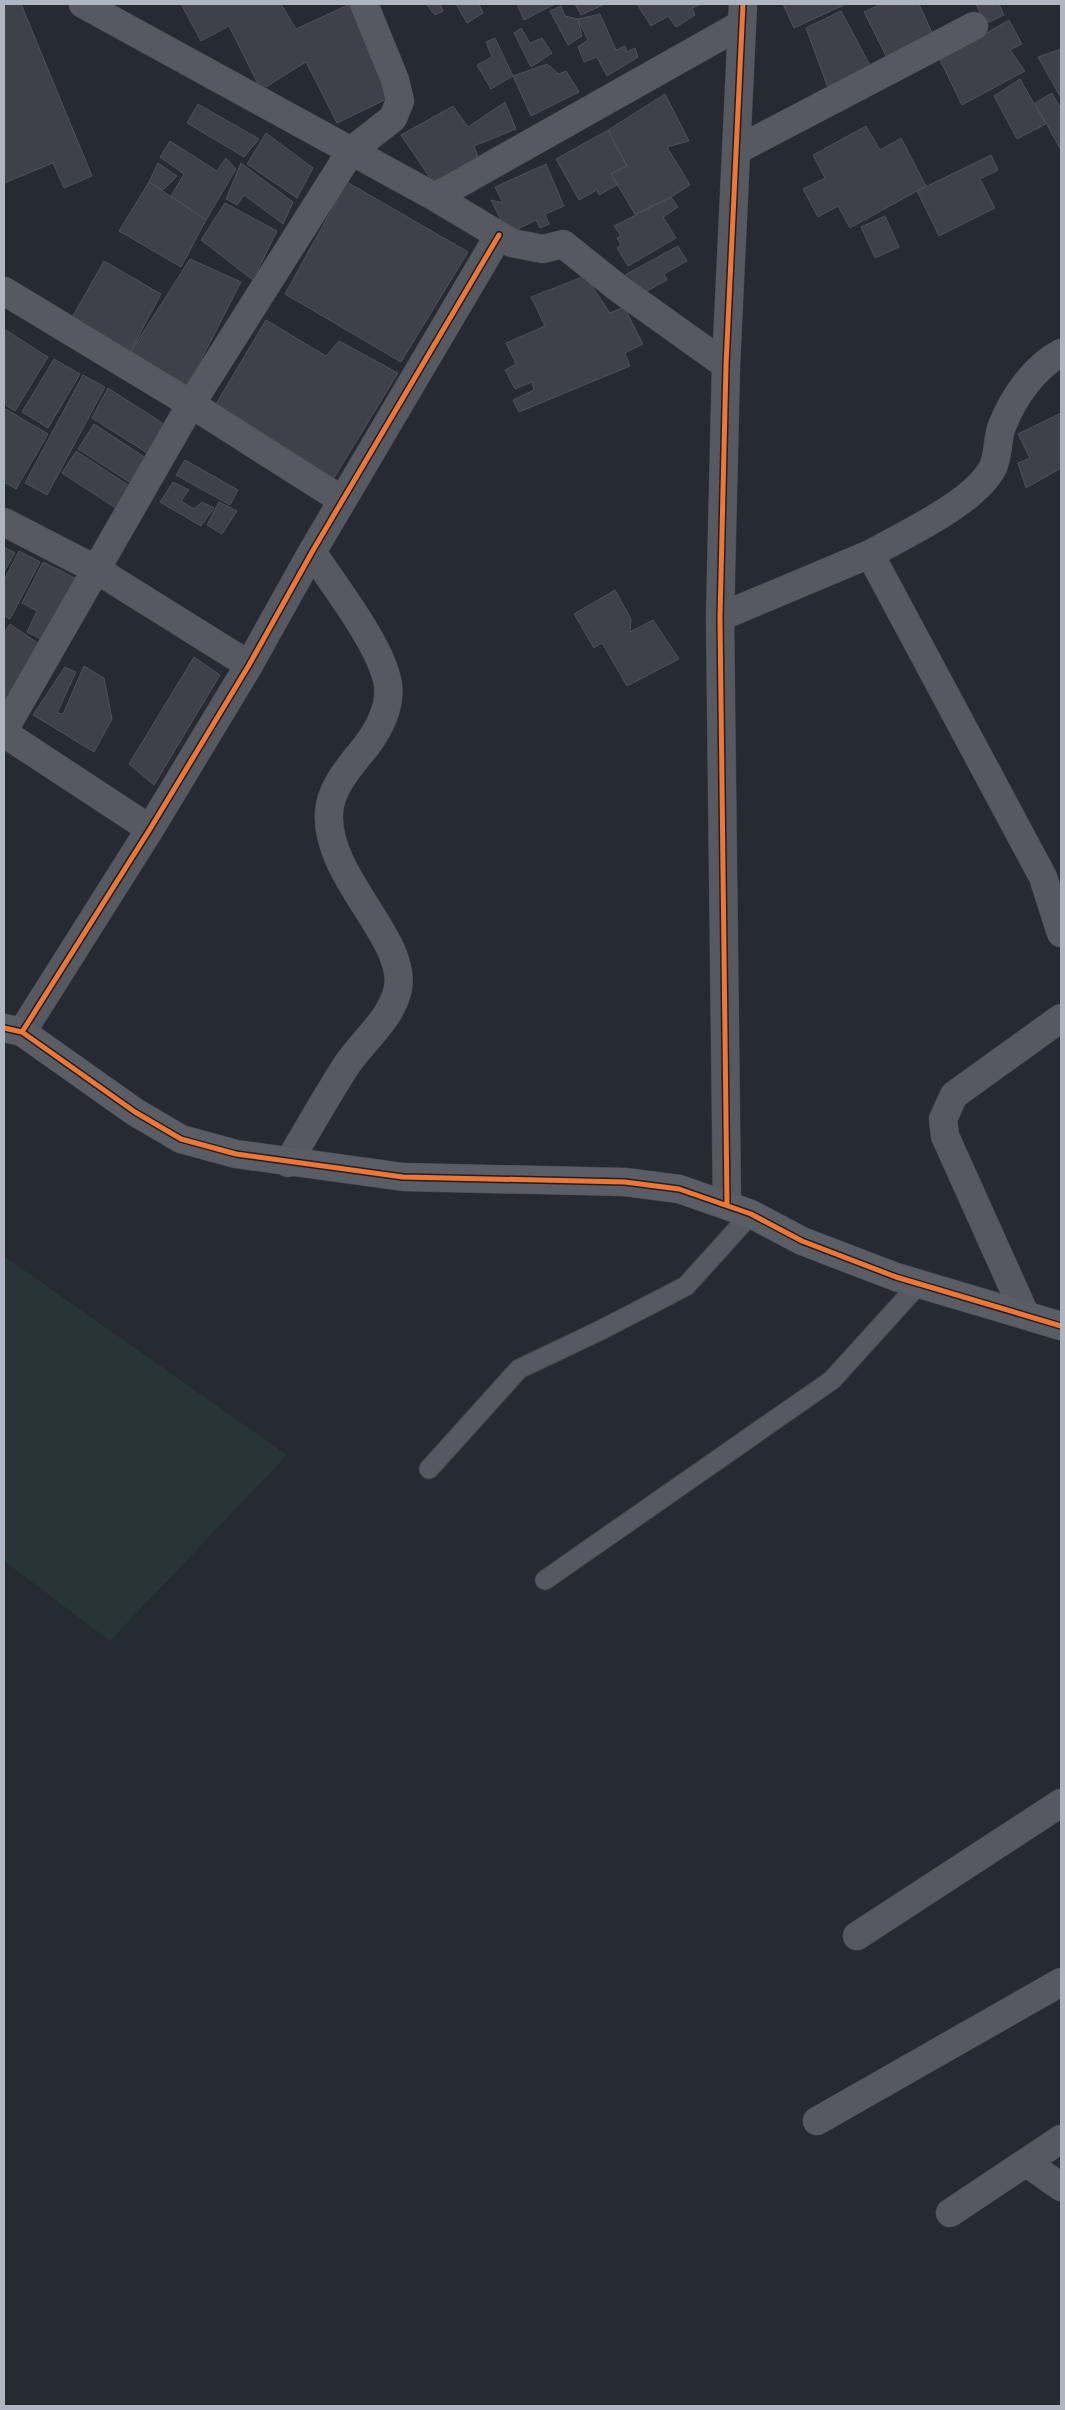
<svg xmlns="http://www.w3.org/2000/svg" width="1065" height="2410" font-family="'Exo 2',sans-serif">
	<rect width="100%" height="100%" fill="#262a31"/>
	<!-- green -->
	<path fill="#273537" d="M4 1256 287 1455 110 1641 4 1561Z"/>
	<!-- building -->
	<path fill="#3e4147" stroke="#4d5259" d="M4 4H21L92 176 64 188 53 163 4 183Z
		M181 4H281L296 29 350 4 393 96 337 123 306 62 261 90 229 26 201 41Z
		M426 4H440L443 11 435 15Z
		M456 4H479L483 13 467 23Z
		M517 4H555L524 20Z
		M575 4H605L581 15Z
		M637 4H702L692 8 695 15 676 27 668 16 651 26Z
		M783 4H846L794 28Z
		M881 4H919L933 35 887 58 864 12Z
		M976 4H999L1004 15 985 24Z
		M561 6 565 16 578 19 582 36 568 45 550 11Z
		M841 11 871 67 830 93 806 28Z
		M600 14 616 50 625 46 627 52 635 48 638 57 607 76 597 57 584 62 578 47 588 40 578 19Z
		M1009 20 1022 44 1010 50 1025 71 962 105 940 60Z
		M521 28 530 43 542 38 552 53 531 67 514 33Z
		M495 38 513 76 491 89 477 65 492 57 486 42Z
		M1061 49V98L1038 57Z
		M547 64 559 74 566 71 579 92 531 116 513 76Z
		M1020 79 1046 124 1017 139 994 96Z
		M1052 93 1061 109V150L1035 103Z
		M665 94 689 141 667 147 690 185 671 197 635 214 611 174 627 166 608 130Z
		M505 102 516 129 474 146 480 162 437 188 401 135 453 106 468 127Z
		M198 104 259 139 244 157 187 123Z
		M866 126 880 150 901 138 926 186 850 228 838 206 818 217 803 189 825 178 813 155Z
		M608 130 627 166 611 174 617 185 599 195 597 190 579 200 556 159Z
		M266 133 313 168 297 198 247 164Z
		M170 141 217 171 226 158 236 169 206 220 171 196 184 174 160 157Z
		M991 155 998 170 980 179 995 208 939 236 917 191Z
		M158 163 177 176 163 190 149 182Z
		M241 163 293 202 283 224 244 195 237 205 226 199Z
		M546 164 564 206 545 214 549 224 540 228 536 220 510 233 503 224 491 200 503 203 495 187Z
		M149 182 206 220 181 267 119 231Z
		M347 182 468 252 401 362 285 294Z
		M671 197 678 207 663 217 676 238 628 266 617 248 621 245 617 238 621 236 614 226Z
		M225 203 277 231 253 280 201 240Z
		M885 216 899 247 875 258 861 227Z
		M678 246 687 261 664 274 667 280 638 296 625 275Z
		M190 259 241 282 184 393 128 356Z
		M104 261 161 294 128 356 69 323Z
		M585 276 610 313 624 307 643 344 625 353 630 366 519 412 513 400 534 390 532 382 515 389 505 370 516 364 506 343 545 326 531 297Z
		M266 320 326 356 339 341 398 373 332 481 213 409Z
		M4 329 48 357 15 411 4 404Z
		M54 359 80 374 48 428 22 412Z
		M83 375 105 387 47 495 25 483Z
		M108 388 167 426 152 456 92 418Z
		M4 408 48 434 16 489 4 482Z
		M1061 413V468L1026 488 1018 463 1030 458 1018 434Z
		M94 424 146 458 131 483 78 449Z
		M76 451 131 487 117 509 62 473Z
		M185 460 238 490 230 505 176 475Z
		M173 482 189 490 181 501 194 509 202 502 214 508 201 526 160 502Z
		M219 502 237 511 222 534 207 525Z
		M4 547 15 553 4 572Z
		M19 551 40 562 10 619 4 616V580Z
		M43 562 75 578 43 640 27 632 37 611 22 603Z
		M615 590 631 619 630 632 653 620 679 659 627 686 602 643 594 648 574 614Z
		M10 624 42 646 5 701 4 633Z
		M194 657 220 675 154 785 129 764Z
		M84 666 104 678 112 719 94 752 33 715 65 667 76 672 57 713 63 714Z"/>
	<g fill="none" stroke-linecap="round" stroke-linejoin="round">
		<!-- lane casing -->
		<g stroke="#42454a" stroke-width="21">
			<path id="lane" d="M429 1469 519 1369 601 1330 686 1286 751 1214
				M545 1580 832 1380 919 1284"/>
		</g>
		<!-- street casing -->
		<g stroke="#42454a" stroke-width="29">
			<path id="street" d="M83 4 435 197 512 243 543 249 563 244 618 288 726 365
				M737 150 974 26
				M435 197 742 24
				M4 291 191 404 342 500
				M4 522 97 570 249 665
				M870 554C904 535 976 502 993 467 999 454 997 438 1002 426 1013 398 1034 367 1061 353
				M720 617 870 554 1043 877 1061 933
				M4 730 191 404 351 151 393 118 400 101 395 80 364 4
				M4 733 150 829
				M22 1032 150 829 249 665 312 552 499 235
				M288 1163C307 1131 326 1097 346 1066 363 1040 392 1019 398 988 407 939 325 876 329 813 330 787 352 764 367 745 379 729 391 706 388 685 383 648 334 585 312 552
				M727 1204 720 617 726 365 743 4
				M1025 1314 945 1136 943 1119 954 1095 1061 1018
				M857 1936 1061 1803
				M817 2121 1061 1982
				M1027 2163 1061 2187
				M950 2213 1061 2139"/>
		</g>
		<!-- secondary casing -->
		<g stroke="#43474e" stroke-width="29">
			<path id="secondary" d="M4 1028 22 1032 135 1112 181 1139 236 1154 403 1177 625 1182 679 1189 751 1214 802 1241 896 1277 1061 1326"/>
		</g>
		<!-- lane -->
		<use href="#lane" stroke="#56595f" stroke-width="19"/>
		<!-- street -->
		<use href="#street" stroke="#56595f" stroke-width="28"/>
		<!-- secondary -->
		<use href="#secondary" stroke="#5a5d64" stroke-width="28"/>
		<!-- cycleway casing -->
		<g stroke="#1a212a" stroke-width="8">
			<path id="cycleway" d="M4 1028 22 1032 135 1112 181 1139 236 1154 403 1177 625 1182 679 1189 751 1214 802 1241 896 1277 1061 1326
				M22 1032 150 829 249 665 312 552 499 235
				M727 1204 720 617 726 365 743 4"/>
		</g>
		<!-- cycleway -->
		<use href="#cycleway" stroke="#f07635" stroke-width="5"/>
	</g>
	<!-- border -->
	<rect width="1065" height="2410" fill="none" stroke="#afb6c2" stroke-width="10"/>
</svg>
